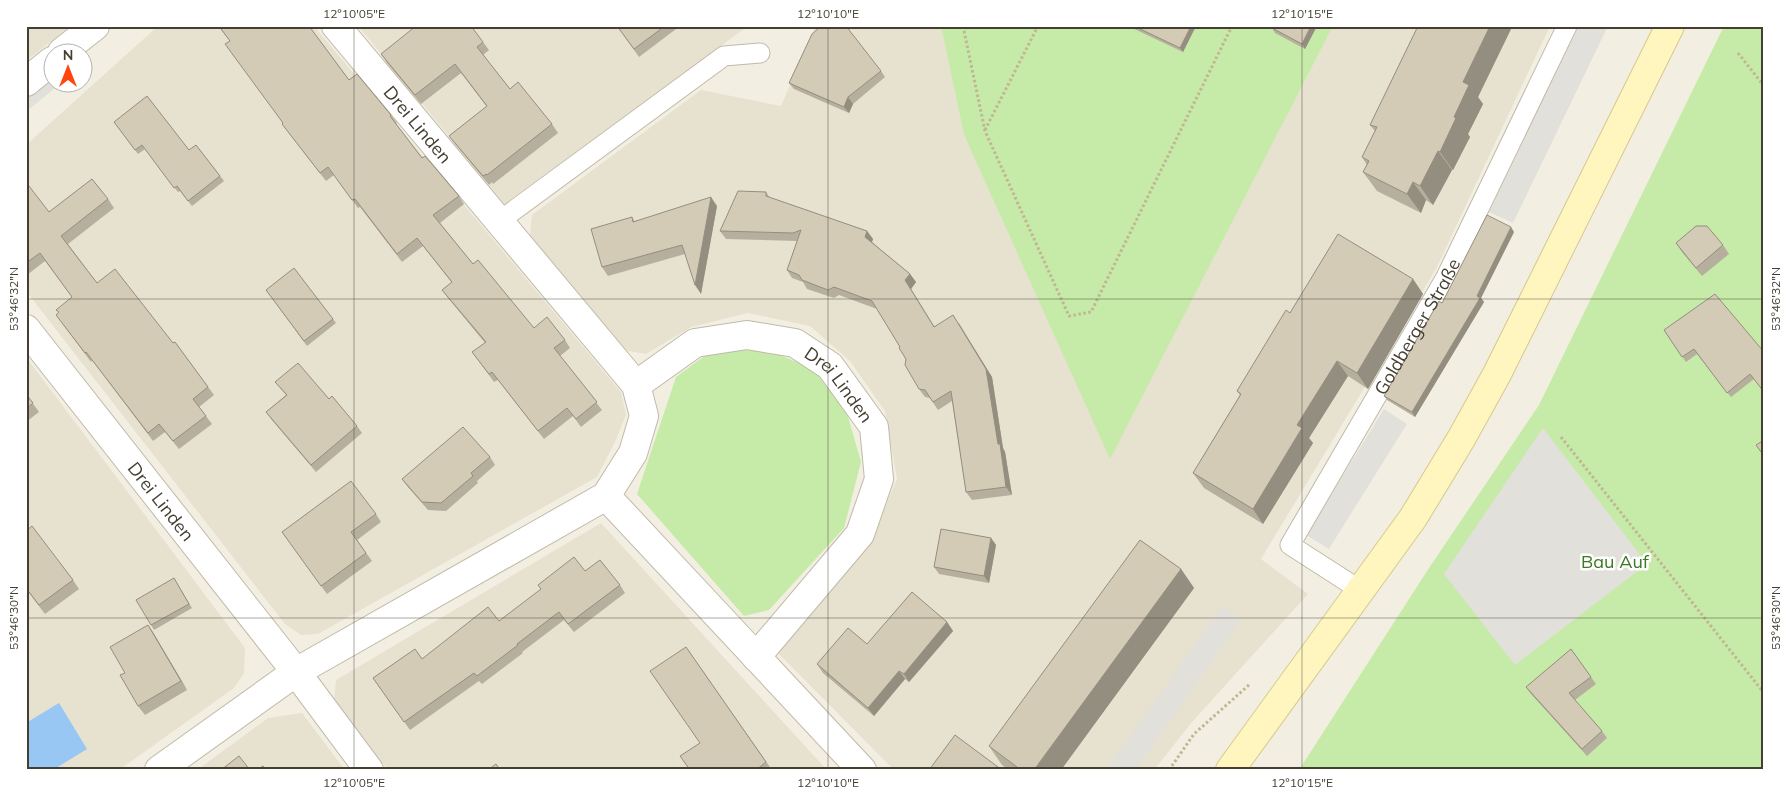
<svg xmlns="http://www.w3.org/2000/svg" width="1790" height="796" font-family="Mulish,sans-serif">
	<rect width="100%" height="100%" fill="#f2efe2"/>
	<!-- residential -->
	<path fill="#e7e1d0" d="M26 26H71L26 61Z
		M158 26H314L621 392 626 415 615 442 597 477 318 634 301 635 285 624 26 291V145Z
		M358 26H748L505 204Z
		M812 26H941L964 135 1110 458 1333 26H1550L1436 269 1261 559 1308 594 1192 722 1154 770H894L778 653 869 544 897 479 885 411 850 361 810 326 748 313 691 327 646 354 623 350 530 236 532 215 701 90 781 106 814 30Z
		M26 357 245 648 244 673 234 688 119 770H26Z
		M601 523 827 770H388L334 702 336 680Z
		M302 713 345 770H197L268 718Z"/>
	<!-- green -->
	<path fill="#c6eaa7" d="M941 26H1333L1110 459 964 135Z
		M1724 26H1764V770H1299L1429 568 1539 405Z
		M761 347 813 369 847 413 861 462 844 528 769 610 744 616 637 494 676 377 706 355Z"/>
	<!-- parking -->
	<path fill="#e2e0db" d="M1578 26H1608L1513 223 1489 212Z
		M52 71V82L61 83 26 112V93Z
		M1384 409 1407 424 1329 549 1306 535Z
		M1543 428 1647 564 1515 665 1444 574Z
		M1222 606 1241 620 1135 770H1106Z"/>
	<!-- water -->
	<path fill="#99c7f4" d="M59 703 87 749 53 770H26V723Z"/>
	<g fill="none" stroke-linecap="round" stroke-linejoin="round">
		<!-- service casing -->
		<g stroke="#c1baa7" stroke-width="21">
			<g id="service">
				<path d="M498 222 724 56 760 53"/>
				<path id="s1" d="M1360 590 1290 545 1446 277 1567 26"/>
			</g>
		</g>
		<!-- minor casing -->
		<g stroke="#c1baa7" stroke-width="30">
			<g id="minor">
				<path id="s2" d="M336 26 636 385 644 416 633 453 606 496 862 770"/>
				<path d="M62 52 95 26"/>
				<path d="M26 82 52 61"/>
				<path id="s3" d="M26 329 296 672 369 770"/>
				<path id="s4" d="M636 385 695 343 747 335 795 343 830 366 874 427 879 479 860 534 756 657"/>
				<path d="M159 770 296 672 606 496"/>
			</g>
		</g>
		<!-- secondary casing -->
		<g stroke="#d5c98e" stroke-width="30">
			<path id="secondary" d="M1230 770 1413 518 1461 439 1497 374 1670 26"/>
		</g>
		<!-- path -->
		<path stroke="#c1b594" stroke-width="3" stroke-dasharray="2.5 2.5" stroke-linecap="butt" d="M963 26 985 131 1069 316 1091 312 1232 26
			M1738 53 1764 86
			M985 130 1038 26
			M1561 437 1764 693
			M1169 770 1194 734 1250 684"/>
		<!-- service -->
		<use href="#service" stroke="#fff" stroke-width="19"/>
		<!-- minor -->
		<use href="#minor" stroke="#fff" stroke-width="28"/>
		<!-- secondary -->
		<use href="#secondary" stroke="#fff5bf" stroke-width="28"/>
	</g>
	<!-- wall -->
	<path fill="#b6af9d" d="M218 26H309L349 80 391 115 397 123 396 124 422 158 459 196 464 204 440 223 473 264 534 328 565 340 570 348 560 356 602 410 581 427 573 416 544 439 498 380 494 382 472 352 485 343 448 298 442 290 452 283 423 246 402 262 360 207 358 208 334 175 326 181 282 124 283 123 230 41Z
		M617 26H680L639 57Z
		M1128 26H1196L1183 52Z
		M1317 26 1305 49 1275 33 1272 28Z
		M1511 29 1478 97 1483 104 1468 134 1470 137 1453 170H1452L1433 205 1426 200 1421 213 1377 191 1363 172 1367 165 1362 157 1375 131 1370 125Z
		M483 42 489 50 483 55 510 89 552 124 558 133 493 184 492 182 489 185 455 144 449 136 487 107 461 73 421 104 387 63 381 54Z
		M881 71 885 77 853 104 849 113 794 89 789 83Z
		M114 122 189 150 196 145 224 181 192 206 180 191 178 192 145 149 138 154Z
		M26 188 49 212 108 199 114 208 68 244 97 283 173 343 175 342 214 395 199 407 212 424 179 449 165 432 153 441 92 360 91 362 62 323 58 313 72 297 45 261 27 275H26Z
		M766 192 770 198 867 231 873 239 872 242 910 274 916 282 911 289 934 326 959 323 992 377 1003 448 1005 452 1012 495 972 500 966 492 952 401 938 410 930 398 925 397 919 389 900 347 877 309 839 295 834 298 807 289 803 282 792 278 787 270 797 241 726 239 720 231Z
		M717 206 701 294 685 254 608 276 602 267 632 217 635 222Z
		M1514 232 1481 298 1484 302 1415 417 1387 400 1384 396 1442 303Z
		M1676 243 1723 245 1729 254 1702 276 1682 252Z
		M1413 279 1423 294 1368 389 1348 376 1309 438 1313 443 1263 524 1204 488 1193 473 1240 395 1237 391 1290 313Z
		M266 290 333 319 336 323 307 346Z
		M1664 330 1764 352 1754 379 1731 397 1697 354 1686 362Z
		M275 382 357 426 362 433 316 472 271 419 266 412 286 395Z
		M26 394 39 412 26 422Z
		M490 457 495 465 477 481 478 483 446 511 428 510 407 486 402 479Z
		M376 514 381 522 357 540 372 561 327 594 282 532Z
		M991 538 996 545 989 583 939 574 934 567Z
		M1181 569 1194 588 1061 770H1009L1002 765 989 746Z
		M585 571 620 585 625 593 574 632 564 620 522 652 523 653 482 684 479 681 410 730 373 678 422 659 499 621Z
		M174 578 192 608 154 630 151 625Z
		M73 580 79 589 45 614 26 589Z
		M947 622 953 631 909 682 905 679 874 716 823 673 817 664 867 644Z
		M148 625 154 634 187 690 145 715 138 706Z
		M686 647 772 770H690L700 743Z
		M1571 649 1596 684 1575 700 1602 731 1607 738 1587 756 1531 694 1526 687Z"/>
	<!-- shaded-wall -->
	<path fill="#948e80" d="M1191 26H1196L1183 52 1180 48Z
		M1311 26H1317L1305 49 1302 44Z
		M1490 26H1509L1511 29 1478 97 1483 104 1468 134 1470 137 1453 170 1440 152 1454 117 1463 82Z
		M848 97 853 104 849 113 844 107Z
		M1438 151 1452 170 1433 205 1420 186Z
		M1413 182 1426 200 1421 213 1407 194Z
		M711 197 717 206 701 294 695 285Z
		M1511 227 1514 232 1481 298 1484 302 1415 417 1412 412 1477 296Z
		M867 231 873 239 871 245 865 237Z
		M910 274 916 282 911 289 940 335 905 280Z
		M1413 279 1423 294 1368 389 1357 373Z
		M953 315 992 377 1003 448 1005 452 1012 495 1006 487 998 444Z
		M1337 361 1348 376 1309 438 1313 443 1263 524 1253 509 1297 425Z
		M991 538 996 545 989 583 984 576Z
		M1181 569 1194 588 1061 770H1034Z
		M947 622 953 631 909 682 904 674Z
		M148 625 154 634 187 690 181 681Z
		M899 671 905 679 874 716 868 708Z"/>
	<!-- building -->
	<path fill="#d4cbb7" stroke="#948e80" d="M219 26H309L349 80 357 74 391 115 390 116 422 158 425 156 459 196 433 215 473 264 478 260 534 328 547 317 565 340 554 348 597 402 576 419 567 408 538 431 492 372 489 374 472 352 486 342 442 290 452 282 417 238 397 254 355 199 352 200 328 167 320 173 282 124 283 123 225 44 230 41Z
		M416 26H471L483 42 477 47 510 89 518 82 552 124 487 175 486 174 483 176 449 136 487 106 455 64 415 95 381 54Z
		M617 26H665L634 49Z
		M821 26H846L881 71 848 97 844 107 789 83 812 34Z
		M1134 26H1191L1180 48Z
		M1273 26H1311L1302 44 1272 28Z
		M1418 26H1490L1463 82 1469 85 1454 117 1456 118 1440 152 1438 151 1420 186 1413 182 1407 194 1363 172 1369 161 1362 157 1377 127 1370 125Z
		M147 96 189 150 196 145 220 176 188 201 177 186 174 188 142 145 135 150 114 122Z
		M92 179 108 199 61 236 97 283 115 269 173 343 175 342 208 387 193 399 206 416 173 441 159 424 148 433 86 352 85 353 56 315 59 312 56 310 72 297 40 253 26 263V188L29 186 49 212Z
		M738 191 766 192V196L867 231 865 237 910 274 905 280 934 327 953 315 986 369 998 444H1000L1006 487 966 492 951 391 933 402 925 390 919 389 905 365 906 359 899 348 900 347 872 301 834 287 828 290 802 280 799 275 787 270 801 230 793 233 720 231Z
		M711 197 695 285 682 245 602 267 591 229 632 217 633 222Z
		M1487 215 1511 227 1477 296 1480 298 1412 412 1384 396 1439 301 1442 303Z
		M1696 226H1707L1723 245 1696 268 1676 243Z
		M1338 234 1413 279 1357 373 1337 361 1297 425 1302 428 1253 509 1193 473 1241 394 1237 391 1286 310 1290 313Z
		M294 268 333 319 304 341 266 290Z
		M1715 294 1764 352V392L1750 374 1727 393 1694 349 1682 357 1664 330Z
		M298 363 329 399 332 396 357 426 311 465 266 412 287 395 275 382Z
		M26 394 33 403 26 409Z
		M463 427 490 457 471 473 473 476 441 503 422 502 402 479Z
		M1764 440V456L1756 445Z
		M351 481 376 514 351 532 366 553 321 586 282 532Z
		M32 526 73 580 39 605 26 588V531Z
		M941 529 991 538 984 576 934 567Z
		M1140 540 1181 569 1034 770H1021L989 746Z
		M574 557 585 571 600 560 620 585 568 624 559 612 517 644 518 645 477 676 474 673 404 722 373 678 415 649 422 659 488 607 499 621 541 589 538 585Z
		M174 578 189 604 151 625 136 600Z
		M912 592 947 622 904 674 899 671 868 708 817 664 848 628 867 644Z
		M148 625 181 681 138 706 120 675 125 673 110 647Z
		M686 647 766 762 756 770H690L680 756 700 743 650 671Z
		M1571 649 1591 677 1569 693 1602 731 1582 749 1526 687Z
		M955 735 1002 770H929Z
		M239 756 250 770H221Z
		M496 764 500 770H488Z
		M263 766 266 770H257Z"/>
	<!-- ticks -->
	<path fill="none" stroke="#443f32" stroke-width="1" stroke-opacity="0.45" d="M354 26V770M828 26V770M1302 26V770M26 299H1764M26 618H1764"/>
	<g text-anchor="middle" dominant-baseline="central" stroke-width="5" stroke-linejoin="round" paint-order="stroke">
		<!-- street labels -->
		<g font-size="18" fill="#443f32" stroke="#fff">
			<text stroke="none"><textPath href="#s2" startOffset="128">Drei Linden</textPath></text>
			<text stroke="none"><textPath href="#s1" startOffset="336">Goldberger Straße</textPath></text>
			<text stroke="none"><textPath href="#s4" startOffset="235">Drei Linden</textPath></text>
			<text stroke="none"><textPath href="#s3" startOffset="219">Drei Linden</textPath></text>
		</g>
		<!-- park labels -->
		<g font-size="18" fill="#3b7923" stroke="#fff">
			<text x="1615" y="561">Bau Auf</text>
		</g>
	</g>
	<!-- border -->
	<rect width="1790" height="796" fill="none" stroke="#ffffff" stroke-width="55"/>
	<!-- north arrow -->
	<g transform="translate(68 68)"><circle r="24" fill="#ffffff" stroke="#b4b2ad"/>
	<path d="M0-4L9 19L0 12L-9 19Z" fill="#ff460c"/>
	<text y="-8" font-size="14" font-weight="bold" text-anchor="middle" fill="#443f32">N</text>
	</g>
	<rect x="28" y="28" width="1734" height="740" fill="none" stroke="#443f32" stroke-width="2"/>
	<g font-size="12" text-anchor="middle" fill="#443f32">
		<text x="354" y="18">12°10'05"E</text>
		<text x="828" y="18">12°10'10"E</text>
		<text x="1302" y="18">12°10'15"E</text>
		<text transform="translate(14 299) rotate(-90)" y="4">53°46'32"N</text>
		<text transform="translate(1776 299) rotate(-90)" y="4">53°46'32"N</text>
		<text transform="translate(14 618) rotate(-90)" y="4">53°46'30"N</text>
		<text transform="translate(1776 618) rotate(-90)" y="4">53°46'30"N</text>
		<text x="354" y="787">12°10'05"E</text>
		<text x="828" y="787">12°10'10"E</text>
		<text x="1302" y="787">12°10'15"E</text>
	</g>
</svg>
